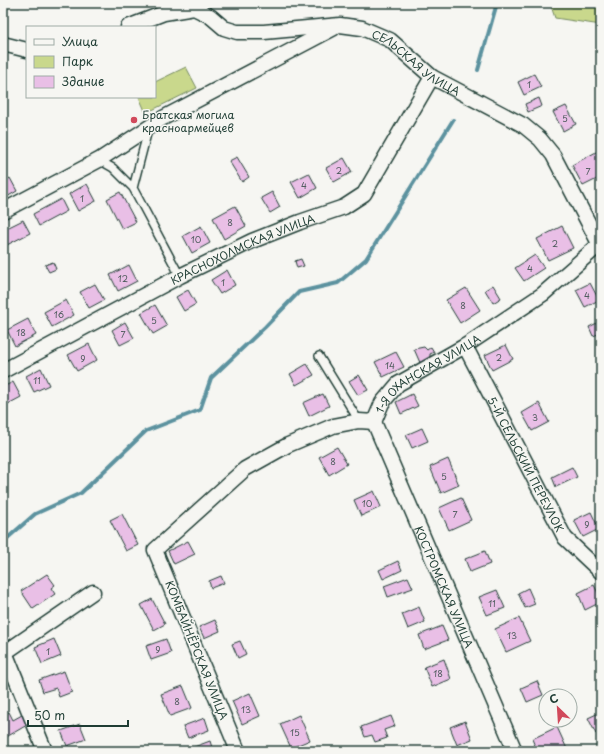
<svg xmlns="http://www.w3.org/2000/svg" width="604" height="754" font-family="'Playpen Sans',sans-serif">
	<rect width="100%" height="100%" fill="#f6f6f2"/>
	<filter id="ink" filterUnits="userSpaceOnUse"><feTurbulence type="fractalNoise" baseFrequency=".025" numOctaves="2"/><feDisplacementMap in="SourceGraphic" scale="8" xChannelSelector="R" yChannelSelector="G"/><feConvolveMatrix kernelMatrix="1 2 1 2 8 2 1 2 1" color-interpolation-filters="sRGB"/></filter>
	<g filter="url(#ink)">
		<!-- green -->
		<path fill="#c9d88c" stroke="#748a60" d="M550 3H601V25L555 18Z
			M186 67 197 88 146 113 139 97H155V82Z"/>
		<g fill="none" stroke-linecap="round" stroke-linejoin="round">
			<!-- stream -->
			<path stroke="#5c929f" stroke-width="4" d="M478 70 497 3
				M3 542 35 514 81 493 146 431 200 410 211 378 265 327 299 292 338 283 366 259 453 120"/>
		</g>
		<!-- building -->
		<path fill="#e9bfe6" stroke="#1f3d34" d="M534 74 541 87 524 95 518 82Z
			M539 98 542 106 528 112 525 104Z
			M566 106 576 124 563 131 553 112Z
			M598 151 601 157V177L583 186 572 165Z
			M237 157 249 177 242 182 229 161Z
			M344 158 352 172 334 182 326 168Z
			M309 173 317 188 300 198 291 182Z
			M10 178 17 191 5 198 3 195V182Z
			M87 184 96 201 78 211 69 194Z
			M120 192 136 222 122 229 107 199Z
			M272 192 280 207 270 213 261 198Z
			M61 199 67 211 39 226 33 214Z
			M235 206 246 226 224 239 213 218Z
			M23 220 30 233 3 247V230Z
			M201 226 210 243 192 253 183 236Z
			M562 226 573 248 548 260 537 239Z
			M535 255 544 268 524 281 515 268Z
			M301 259 304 266 297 268 295 261Z
			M53 262 56 269 49 272 45 265Z
			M129 265 137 281 118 291 110 275Z
			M227 270 235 285 220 294 211 280Z
			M590 283 599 300 585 307 576 290Z
			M95 284 104 300 89 308 80 292Z
			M493 285 501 298 493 303 485 290Z
			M466 288 480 310 460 323 446 300Z
			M188 290 196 304 184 311 176 297Z
			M66 300 74 315 52 327 44 312Z
			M155 305 167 326 153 334 141 313Z
			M28 319 36 335 15 346 7 330Z
			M601 321V333L593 336 589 327Z
			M125 322 134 338 120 345 112 330Z
			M89 344 97 360 77 371 68 355Z
			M506 345 513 359 492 370 485 355Z
			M424 347 427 350 431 347 434 352 430 354V358L425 360 427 363 421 365 414 349Z
			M396 352 404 367 383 377 375 362Z
			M307 364 314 375 296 385 290 374Z
			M41 368 49 385 34 392 26 376Z
			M359 375 368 390 358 395 349 381Z
			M13 382 21 397 8 404 3 394V387Z
			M323 394 329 406 309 416 303 403Z
			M412 394 418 406 401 414 396 402Z
			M539 403 549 422 532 431 522 413Z
			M422 428 428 441 412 448 406 435Z
			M337 447 347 464 329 475 319 457Z
			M448 459 459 485 441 493 430 467Z
			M572 467 577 477 556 487 552 477Z
			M374 491 381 507 361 516 354 500Z
			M461 498 471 520 449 530 439 508Z
			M591 512 599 529 583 537 574 520Z
			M122 514 138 545 126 551 110 520Z
			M188 541 195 554 174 564 168 551Z
			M485 551 490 564 470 572 465 559Z
			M398 561 402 570 383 579 379 570Z
			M47 574 55 585 51 588 55 594 33 609 21 591Z
			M221 576 224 583 211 588 209 581Z
			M408 577 413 588 388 597 384 586Z
			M594 585 601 599V602L585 610 578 593Z
			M528 588 535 604 525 608 518 593Z
			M497 590 505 608 487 615 479 597Z
			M152 599 165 624 154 630 141 605Z
			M419 607 425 622 408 629 402 614Z
			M519 618 530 641 506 652 495 629Z
			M215 620 220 631 204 638 199 627Z
			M442 626 448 640 424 649 419 635Z
			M54 639 61 656 42 664 35 647Z
			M166 639 171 653 151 660 146 646Z
			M240 641 246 654 238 658 232 644Z
			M444 659 451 679 432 687 424 667Z
			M64 671 72 692 59 697 56 688 43 692 39 680Z
			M537 681 543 695 527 702 521 688Z
			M183 686 192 708 170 716 161 694Z
			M250 693 260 716 242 724 232 701Z
			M9 712 13 720 22 715 27 725 3 739V716Z
			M601 712V732L596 734 588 718Z
			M299 715 310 740 291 748 280 724Z
			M391 716 395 726 384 730 387 738 375 742 372 735 365 737 361 727Z
			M205 718 209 730 188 738 183 726Z
			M465 721 472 739 457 745 450 727Z
			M80 724 86 739 67 746 61 731Z
			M557 727 567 749 562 751H537L532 739Z
			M210 741 213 751H196L194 747Z
			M26 747 28 751H16Z"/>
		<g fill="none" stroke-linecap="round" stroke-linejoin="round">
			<!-- lane casing -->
			<g stroke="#1f3d34" stroke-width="10">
				<path id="lane" d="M99 160 113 168 133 188 180 276
					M133 188 148 130
					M319 356 359 421"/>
			</g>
			<!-- street casing -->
			<g stroke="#1f3d34" stroke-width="17">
				<g id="street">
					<path id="s1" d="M128 27 164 13 194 8 210 16 224 28 237 32H264L340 25 362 28 390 40 432 77 523 125 540 139 553 155 601 247"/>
					<path d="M3 44 27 50"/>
					<path d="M3 211 99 160 163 118 334 28"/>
					<path id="s2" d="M465 346 565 538 601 572"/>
					<path id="s3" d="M3 371 180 276 252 241 300 222 344 207 364 194 432 77"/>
					<path id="s4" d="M374 422 515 751"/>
					<path id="s5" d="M374 422 382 403 398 384 465 346 543 294 600 244"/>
					<path d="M5 652 45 751"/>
					<path d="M3 654 93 592"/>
					<path d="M238 751 155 550 245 469 288 445 333 426 359 421 374 422"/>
				</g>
			</g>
			<!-- lane -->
			<use href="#lane" stroke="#f6f6f2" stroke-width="7"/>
			<!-- street -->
			<use href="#street" stroke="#f6f6f2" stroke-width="14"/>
		</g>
	</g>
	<!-- markers -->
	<circle fill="#d1495b" stroke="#f6f6f2" stroke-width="1.5" cx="134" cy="120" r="4"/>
	<g text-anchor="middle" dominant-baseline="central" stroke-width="3" stroke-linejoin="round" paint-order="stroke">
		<!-- number labels -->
		<g font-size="9" fill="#525e60">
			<text x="529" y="84">1</text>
			<text x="565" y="118">5</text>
			<text x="339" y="170">2</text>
			<text x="588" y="171">7</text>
			<text x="304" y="185">4</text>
			<text x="82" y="198">1</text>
			<text x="230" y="222">8</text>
			<text x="196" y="239">10</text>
			<text x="555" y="243">2</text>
			<text x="530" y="268">4</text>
			<text x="123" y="278">12</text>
			<text x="223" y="282">1</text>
			<text x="587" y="295">4</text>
			<text x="463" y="305">8</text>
			<text x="59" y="314">16</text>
			<text x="154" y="320">5</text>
			<text x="21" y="332">18</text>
			<text x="123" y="334">7</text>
			<text x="499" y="357">2</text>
			<text x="83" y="358">9</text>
			<text x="390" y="365">14</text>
			<text x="37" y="380">11</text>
			<text x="535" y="417">3</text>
			<text x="333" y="461">8</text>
			<text x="444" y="476">5</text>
			<text x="367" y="503">10</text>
			<text x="455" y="514">7</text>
			<text x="587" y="524">9</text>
			<text x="492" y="603">11</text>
			<text x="512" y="635">13</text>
			<text x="158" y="649">9</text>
			<text x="48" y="651">1</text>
			<text x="438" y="673">18</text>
			<text x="177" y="701">8</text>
			<text x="246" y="709">13</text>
			<text x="295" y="732">15</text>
		</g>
		<!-- street labels -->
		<g font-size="11" fill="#1f3d34" stroke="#f6f6f2">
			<text stroke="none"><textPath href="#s1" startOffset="309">СЕЛЬСКАЯ УЛИЦА</textPath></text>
			<text stroke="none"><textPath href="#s3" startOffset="269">КРАСНОХОЛМСКАЯ УЛИЦА</textPath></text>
			<text stroke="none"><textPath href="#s5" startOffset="75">1-Я ОХАНСКАЯ УЛИЦА</textPath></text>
			<text stroke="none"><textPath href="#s2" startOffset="133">5-Й СЕЛЬСКИЙ ПЕРЕУЛОК</textPath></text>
			<text stroke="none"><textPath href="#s4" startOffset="179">КОСТРОМСКАЯ УЛИЦА</textPath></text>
			<text transform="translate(197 650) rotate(68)">КОМБАЙНЁРСКАЯ УЛИЦА</text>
		</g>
		<!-- poi labels -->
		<g font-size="11" fill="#1f3d34" stroke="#f6f6f2" text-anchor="start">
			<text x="142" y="114">Братская могила<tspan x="142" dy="13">красноармейцев</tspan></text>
		</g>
	</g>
	<!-- margin -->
	<rect width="604" height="754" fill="none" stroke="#f6f6f2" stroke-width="16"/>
	<rect x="8" y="8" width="588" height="738" fill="none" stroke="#1f3d34" stroke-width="1.5" filter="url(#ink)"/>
	<!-- legend -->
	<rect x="26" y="26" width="130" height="72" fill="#f6f6f2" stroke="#a0aca6"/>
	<rect x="34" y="39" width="20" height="6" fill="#f6f6f2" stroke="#a0aca6"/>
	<text x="62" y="46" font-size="12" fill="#1f3d34">Улица</text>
	<rect x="34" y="56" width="20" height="12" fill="#c9d88c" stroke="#a0aca6"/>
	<text x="62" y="66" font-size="12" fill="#1f3d34">Парк</text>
	<rect x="34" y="76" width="20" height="12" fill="#e9bfe6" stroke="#a0aca6"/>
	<text x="62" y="86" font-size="12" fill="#1f3d34">Здание</text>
	<!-- north arrow -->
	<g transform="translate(558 708) rotate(335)"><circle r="19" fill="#f6f6f2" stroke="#a0aca6"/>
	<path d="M0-3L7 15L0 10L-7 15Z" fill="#d1495b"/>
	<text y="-6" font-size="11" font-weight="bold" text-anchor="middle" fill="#1f3d34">С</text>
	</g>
	<!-- scale -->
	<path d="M28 720v6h100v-6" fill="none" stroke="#1f3d34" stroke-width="2"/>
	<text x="34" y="720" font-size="12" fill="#1f3d34" stroke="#f6f6f2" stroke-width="3" paint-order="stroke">50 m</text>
</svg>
